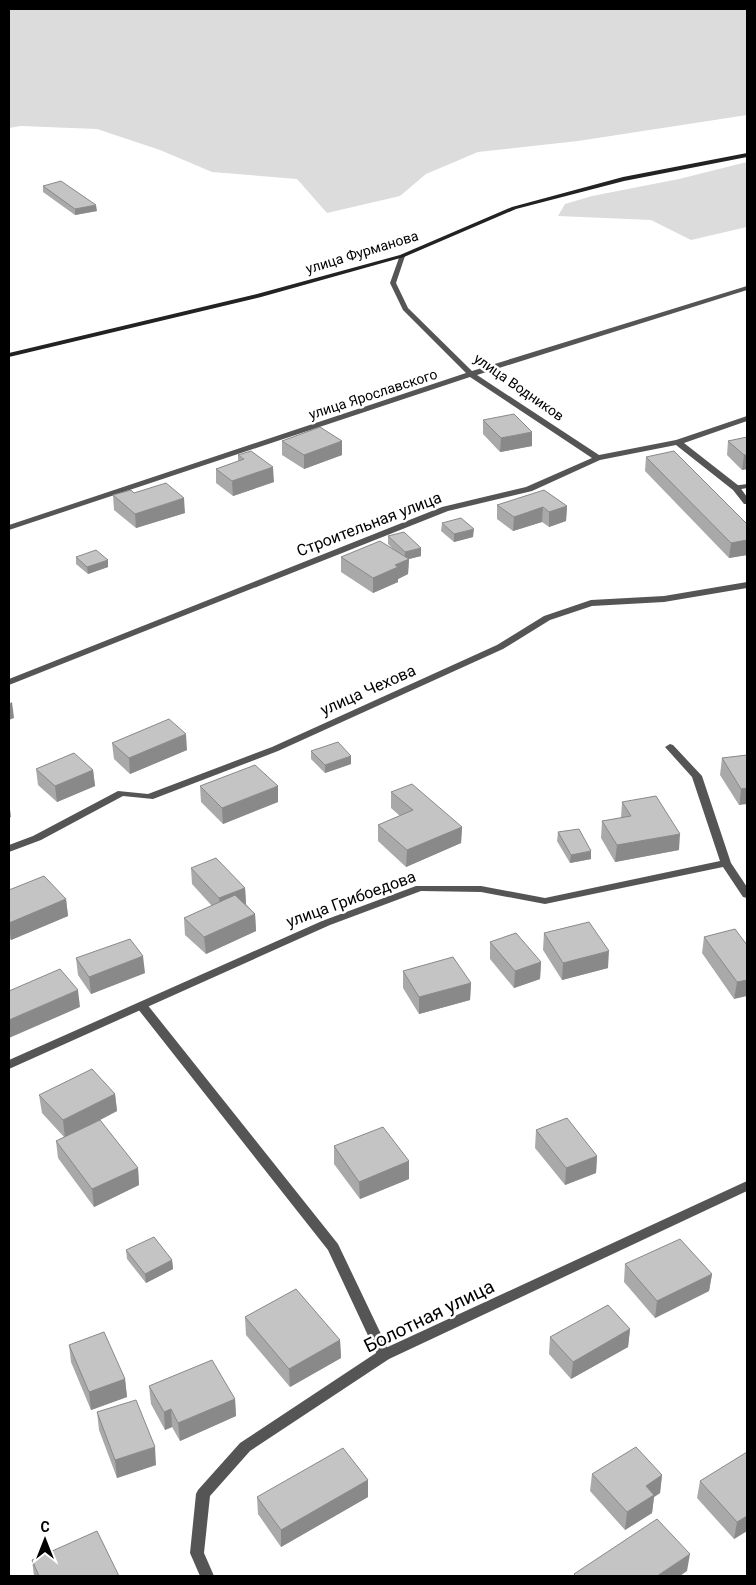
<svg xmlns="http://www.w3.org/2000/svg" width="756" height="1585" font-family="Roboto,sans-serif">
	<rect width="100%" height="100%" fill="#fff"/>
	<!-- green -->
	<path fill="#dcdcdc" d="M9 9H743L747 10V115L578 141 478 152 426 174 400 196 327 213 297 179 212 172 160 150 97 129 21 126 9 128Z
		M747 162V227L691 240 651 220 558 216 565 204 592 196 679 179Z"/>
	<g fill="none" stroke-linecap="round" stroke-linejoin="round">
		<!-- service -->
		<path fill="#555" fill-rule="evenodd" d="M747 484V488L736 490 732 488 733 486Z
			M142 1002 146 1003 338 1244 391 1355 389 1359 384 1360 379 1359 328 1250 138 1009 136 1006 138 1003Z"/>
		<!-- minor -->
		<path fill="#555" fill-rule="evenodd" d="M400 255 405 256 396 283 408 308 472 371 747 286V290L477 375 599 455 676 440 747 416V421L684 443 739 486 747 497V504H744L733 490 676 445 600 460 532 491 448 511 9 685V679L442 507 526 487 592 458 470 377 9 530V525L466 373 403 310 390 283Z
			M747 582V588L664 602 592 606 550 620 503 649 278 751 153 799 123 796 41 840 9 852V845L33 836 118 791 148 794 272 747 497 645 544 616 591 600 664 596Z
			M670 744 673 745 702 776 731 863 747 887V898L743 897 723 867 545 904 481 892 421 891 330 925 9 1069V1060L322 921 416 886H481L545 898 720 861 692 777 665 747Z
			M747 1181V1191L389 1359 250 1451 210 1496 204 1553 214 1576H200L190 1553 196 1494 198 1490 240 1443 379 1351Z"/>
		<!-- secondary -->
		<path fill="#222" fill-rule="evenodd" d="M747 153V157L624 181 516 209 404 257 261 297 9 357V353L257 294 400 255 512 207 623 177Z"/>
	</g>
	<!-- wall -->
	<path fill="#a9a9a9" d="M43 186 97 211 75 215 43 192Z
		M483 420 532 446 500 452 483 434Z
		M747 437V469L742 470 727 455 728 441Z
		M282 441H342V455L304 469 282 455Z
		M238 455 274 482 233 496 216 483V469L238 461Z
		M646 457 747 524V555L729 558 645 471Z
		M134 493 185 513 136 528 114 510 113 495Z
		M497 505 567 506 566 521 549 527 542 522 513 531 497 519Z
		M442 523 473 537 454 542 441 531Z
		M388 536 421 548V556L409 559 408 574 398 579V582L373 593 341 572V557L395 551 388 544Z
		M76 557 108 567 88 574 76 564Z
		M112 743 187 750 130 774 114 759Z
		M311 751 351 764 325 773 311 759Z
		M747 755 739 805 720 775 722 758Z
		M36 769 93 770 95 786 57 802 38 785Z
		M200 786H278V802L223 824 201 802Z
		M391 792 462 827 461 843 406 867 378 841V825L400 816 391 808Z
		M622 802 679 850 615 862 601 838 602 821 621 818Z
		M558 832 591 859 570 863 557 841Z
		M191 868 245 888 246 904 255 914 256 931 206 954 185 935 184 918 212 906 192 884Z
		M9 890 66 899 68 916 11 940 9 938Z
		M544 933 608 968 562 980 543 950Z
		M704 937 747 945 734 999 702 953Z
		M490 942 541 962 540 979 514 988 490 959Z
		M76 958 145 973 91 994 78 975Z
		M403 971 471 983 470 1000 419 1014 403 988Z
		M115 1094 117 1111 85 1128 138 1168 139 1185 94 1207 58 1158 56 1141 64 1137 42 1113 39 1095Z
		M536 1130 597 1156 596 1173 565 1185 535 1148Z
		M334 1146 409 1161V1179L360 1199 334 1164Z
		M126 1250 172 1260 173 1269 146 1283 127 1259Z
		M625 1264 712 1274 709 1291 655 1318 624 1282Z
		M245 1317 340 1340 341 1358 290 1387 246 1335Z
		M630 1329 628 1347 571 1379 549 1354 550 1337Z
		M69 1345 125 1379 127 1397 91 1410 71 1362Z
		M149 1386 235 1399 236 1416 180 1441 172 1427 165 1430 151 1404Z
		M97 1412 156 1465 117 1478 99 1430Z
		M592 1474 662 1475 660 1493 654 1497 652 1513 625 1530 590 1491Z
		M368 1480V1497L281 1547 258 1514 257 1497Z
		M700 1481 747 1531 734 1539 697 1498Z
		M32 1560 119 1576H34Z"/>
	<!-- shaded-wall -->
	<path fill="#898989" d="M96 205 97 211 75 215V209Z
		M532 432V446L500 452 501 438Z
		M342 441V455L304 469V455Z
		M744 455H747V469L742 470Z
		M273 467 274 482 233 496 232 481Z
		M184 498 185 513 136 528 135 514Z
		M567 506 566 521 549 527V512Z
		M543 507 542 522 513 531 514 517Z
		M474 529 473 537 454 542V534Z
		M747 540V555L729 558 731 543Z
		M421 548V556L405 560V552Z
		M409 559 408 574 398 579V582L373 593V578L395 565Z
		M108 560V567L88 574 87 567Z
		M12 702 14 718 9 720V704Z
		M186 734 187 750 130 774 129 758Z
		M351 756V764L325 773V765Z
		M93 770 95 786 57 802 55 786Z
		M278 786V802L223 824 222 808Z
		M747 788V804L739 805 741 789Z
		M9 801 11 817 9 818Z
		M462 827 461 843 406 867 407 850Z
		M680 834 679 850 615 862 617 845Z
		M591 851V859L570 863 571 855Z
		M245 888 246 904 220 915 219 898Z
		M66 899 68 916 11 940 9 923Z
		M255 914 256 931 206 954 204 937Z
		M609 951 608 968 562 980 563 963Z
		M143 956 145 973 91 994 89 977Z
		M541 962 540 979 514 988 515 971Z
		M747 980V996L734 999 737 982Z
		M471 983 470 1000 419 1014V997Z
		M78 990 80 1007 9 1038V1020Z
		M115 1094 117 1111 65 1138 63 1120Z
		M597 1156 596 1173 565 1185 566 1168Z
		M409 1161V1179L360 1199 359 1182Z
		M138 1168 139 1185 94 1207 92 1189Z
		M172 1260 173 1269 146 1283 145 1274Z
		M712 1274 709 1291 655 1318 657 1301Z
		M630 1329 628 1347 571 1379 573 1362Z
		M340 1340 341 1358 290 1387 289 1369Z
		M125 1379 127 1397 91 1410 89 1392Z
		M235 1399 236 1416 180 1441 178 1423Z
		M171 1409 172 1427 165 1430 164 1412Z
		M155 1447 156 1465 117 1478 115 1460Z
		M662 1475 660 1493 654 1497 652 1513 625 1530 627 1512 646 1486Z
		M368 1480V1497L281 1547V1530Z
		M747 1516V1531L734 1539 737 1522Z
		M690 1554 687 1571 680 1576H657Z"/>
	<!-- building -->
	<path fill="#c4c4c4" stroke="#898989" d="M61 181 96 205 75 209 43 186Z
		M514 414 532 432 501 438 483 420Z
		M320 427 342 441 304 455 282 441Z
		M747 437V455H744L728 441Z
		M251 451 273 467 232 481 216 469 244 459 238 455Z
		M674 451 747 524V540L731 543 646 457Z
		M166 483 184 498 135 514 113 495 131 490 134 493Z
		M544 490 567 506 549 512 543 507 514 517 497 505Z
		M461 518 474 529 454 534 442 523Z
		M404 532 421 548 405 552 388 536Z
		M380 541 409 559 395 565 398 567 373 578 341 557Z
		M96 550 108 560 87 567 76 557Z
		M169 719 186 734 129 758 112 743Z
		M338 742 351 756 325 765 311 751Z
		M74 753 93 770 55 786 36 769Z
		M747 755V788L741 789 722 758Z
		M255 765 278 786 222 808 200 786Z
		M412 784 462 827 407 850 378 825 413 810 391 792Z
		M656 796 680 834 617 845 602 821 631 816 622 802Z
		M579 829 591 851 571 855 558 832Z
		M216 858 245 888 219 898 191 868Z
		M44 876 66 899 9 923V890Z
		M235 895 255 914 204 937 184 918Z
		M589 922 609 951 563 963 544 933Z
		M735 929 747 945V980L737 982 704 937Z
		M516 933 541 962 515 971 490 942Z
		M130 939 143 956 89 977 76 958Z
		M453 957 471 983 419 997 403 971Z
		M60 969 78 990 9 1020V991Z
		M92 1069 115 1094 63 1120 39 1095Z
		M567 1118 597 1156 566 1168 536 1130Z
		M100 1120 138 1168 92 1189 56 1141Z
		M383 1127 409 1161 359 1182 334 1146Z
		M154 1237 172 1260 145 1274 126 1250Z
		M680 1239 712 1274 657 1301 625 1264Z
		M296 1289 340 1340 289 1369 245 1317Z
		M608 1305 630 1329 573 1362 550 1337Z
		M104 1332 125 1379 89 1392 69 1345Z
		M212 1360 235 1399 178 1423 171 1409 164 1412 149 1386Z
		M136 1400 155 1447 115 1460 97 1412Z
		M636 1447 662 1475 646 1486 654 1495 627 1512 592 1474Z
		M343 1448 368 1480 281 1530 257 1497Z
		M747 1452V1516L737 1522 700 1481Z
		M657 1519 690 1554 657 1576H576L574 1574Z
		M97 1531 119 1576H39L32 1560Z"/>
	<g text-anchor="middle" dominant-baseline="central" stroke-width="5" stroke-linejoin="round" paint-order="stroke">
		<!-- far-street labels -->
		<g font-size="14" fill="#000" stroke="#fff">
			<text transform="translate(362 252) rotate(-17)">улица Фурманова</text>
			<text transform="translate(519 387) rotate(35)">улица Водников</text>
			<text transform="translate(373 394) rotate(-18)">улица Ярославского</text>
		</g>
		<!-- street labels -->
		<g font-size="16" fill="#000" stroke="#fff">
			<text transform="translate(369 524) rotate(-21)">Строительная улица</text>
			<text transform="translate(368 690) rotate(-24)">улица Чехова</text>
			<text transform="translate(351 899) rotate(-20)">улица Грибоедова</text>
		</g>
		<!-- near-street labels -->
		<g font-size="19" fill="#000" stroke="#fff">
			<text transform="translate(429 1316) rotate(-26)">Болотная улица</text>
		</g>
	</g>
	<!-- border -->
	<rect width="756" height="1585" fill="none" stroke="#000000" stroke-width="20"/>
	<!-- north arrow -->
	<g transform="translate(45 1540)" stroke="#ffffff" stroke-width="4" paint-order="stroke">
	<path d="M0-4L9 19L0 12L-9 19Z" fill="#000000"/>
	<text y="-8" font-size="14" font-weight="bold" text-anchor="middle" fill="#000000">С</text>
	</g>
</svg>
